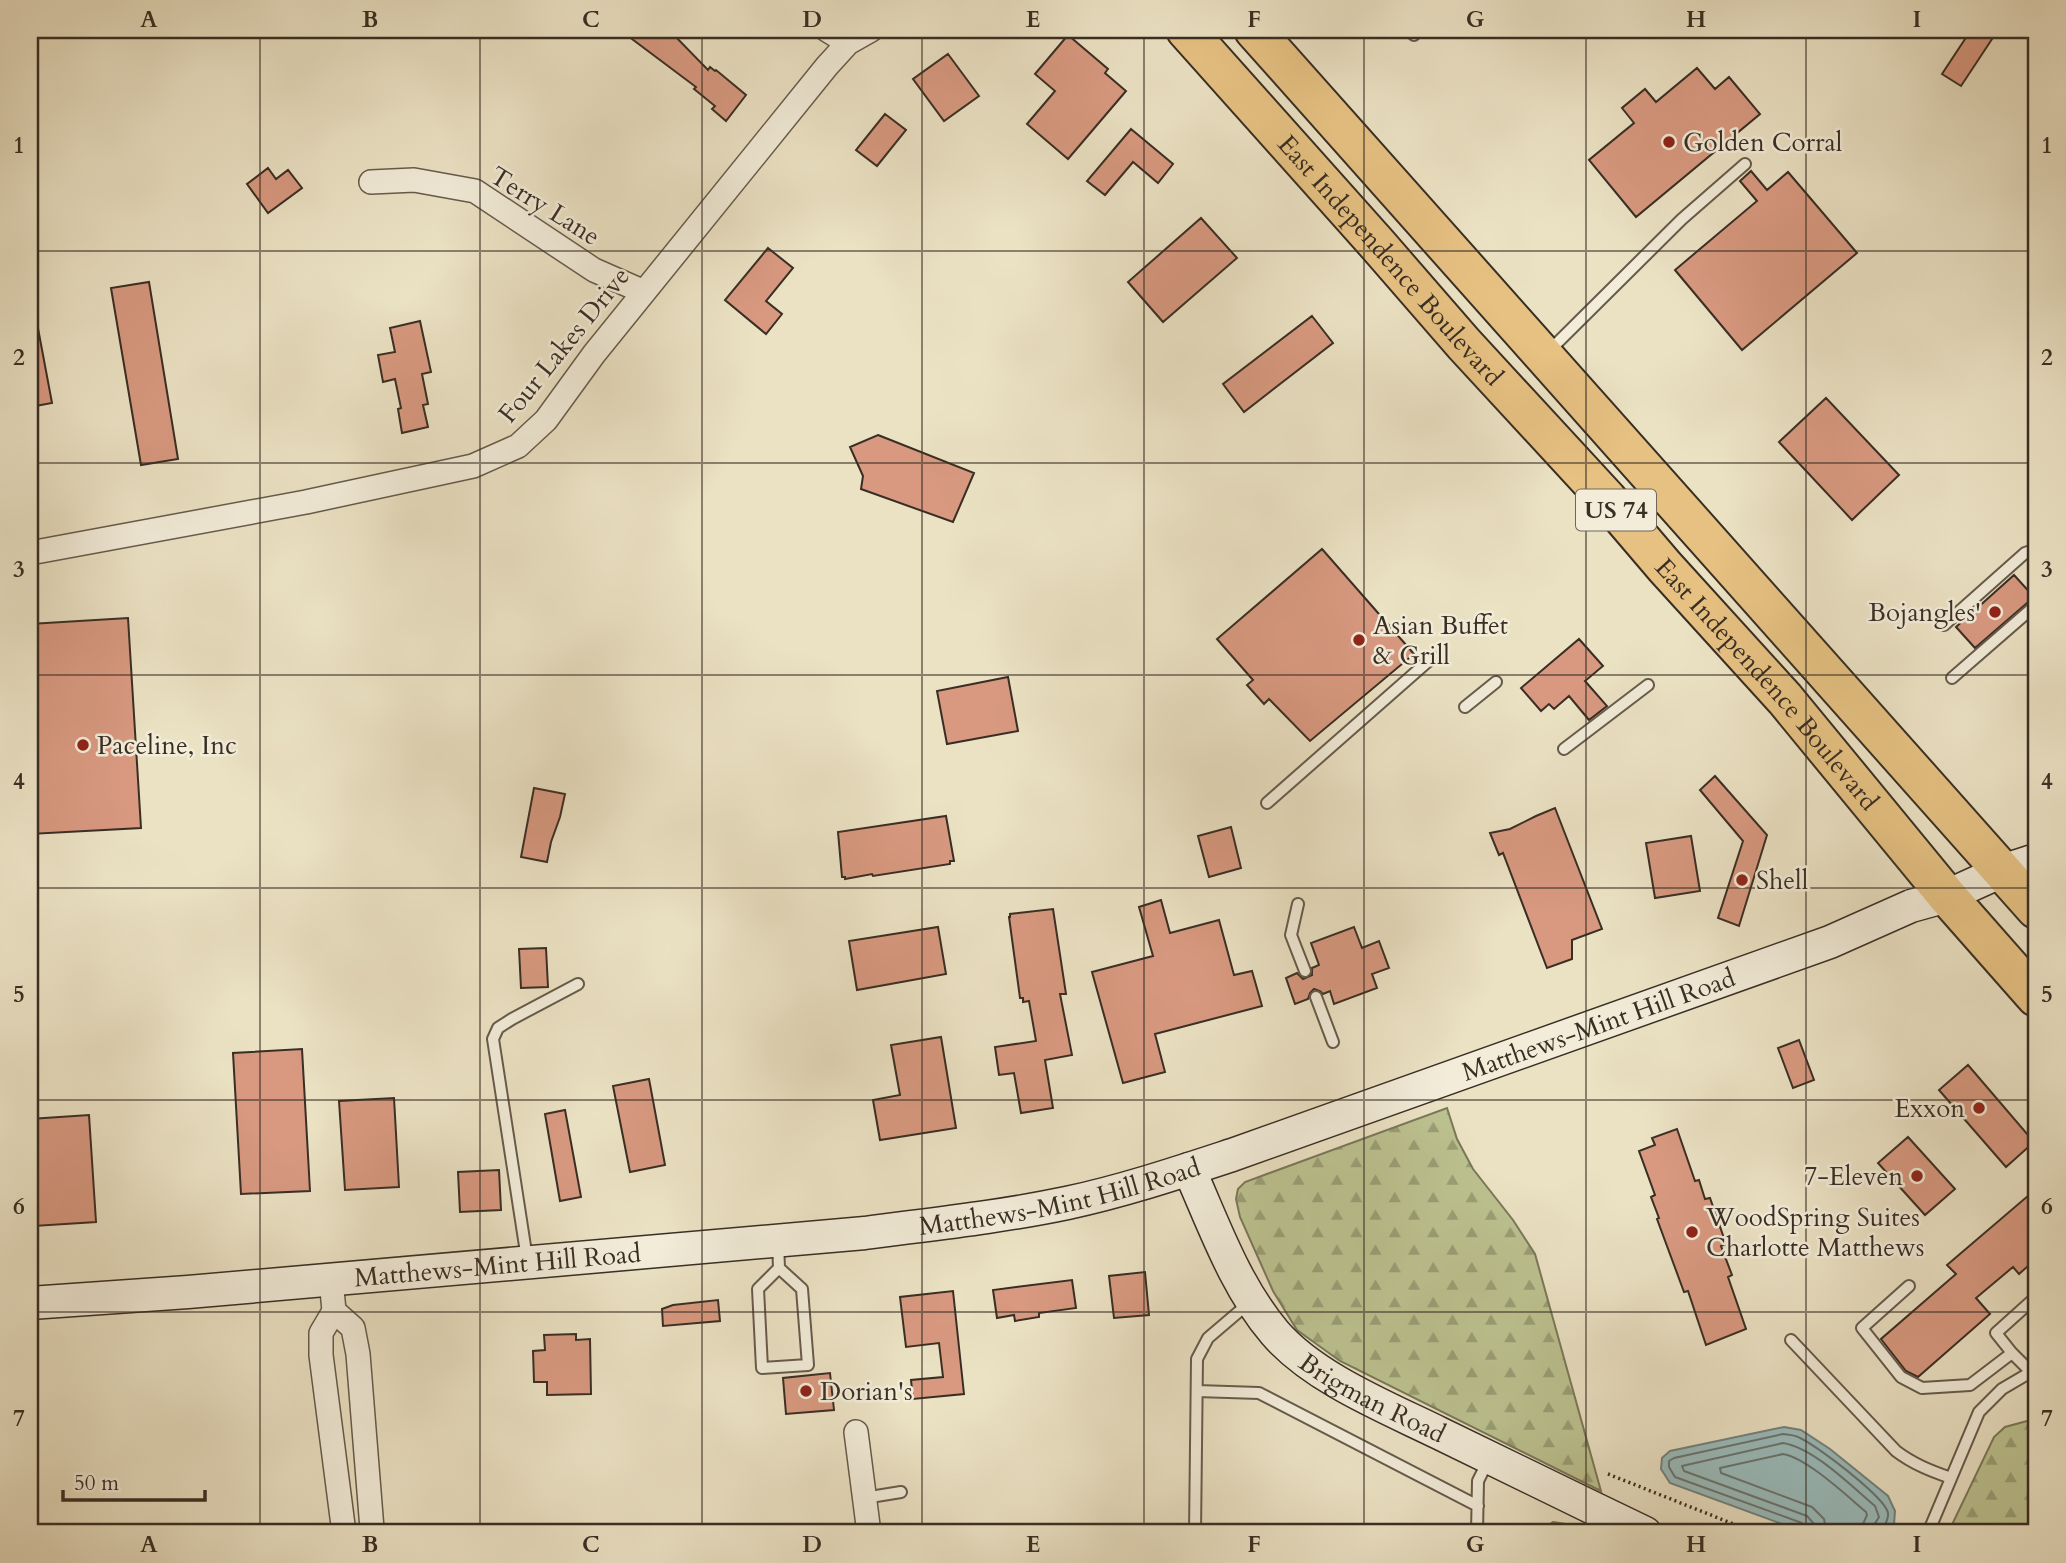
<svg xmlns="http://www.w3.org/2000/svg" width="2066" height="1563" font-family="Cardo,serif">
	<defs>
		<pattern id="forest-firs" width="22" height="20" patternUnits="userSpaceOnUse" patternTransform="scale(1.75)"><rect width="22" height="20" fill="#bcc290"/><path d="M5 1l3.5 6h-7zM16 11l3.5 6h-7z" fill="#9a9e75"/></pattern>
	</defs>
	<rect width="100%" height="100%" fill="#ebe2c4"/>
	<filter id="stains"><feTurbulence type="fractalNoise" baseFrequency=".00286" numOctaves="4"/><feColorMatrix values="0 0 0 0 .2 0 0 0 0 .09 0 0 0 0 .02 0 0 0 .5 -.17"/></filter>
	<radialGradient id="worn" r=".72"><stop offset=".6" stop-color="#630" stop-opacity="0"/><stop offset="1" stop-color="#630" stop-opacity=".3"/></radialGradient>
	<!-- forest -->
	<path fill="url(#forest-firs)" stroke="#7a785a" stroke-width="2" d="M1447 1108 1457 1139 1473 1169 1513 1220 1535 1254 1601 1491 1340 1361 1297 1330 1273 1291 1240 1217 1236 1199 1238 1189 1245 1182Z
		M2027 1421H2036V1533H1948L1994 1437 2005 1427Z
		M1553 1522 1578 1526 1593 1533H1537Z"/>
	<!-- water -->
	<path fill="#9abcbc" stroke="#73837f" stroke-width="2" d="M1784 1427 1801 1430 1830 1449 1888 1496 1895 1511 1894 1524 1886 1533H1812L1801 1531 1670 1483 1661 1469 1662 1458 1670 1451Z"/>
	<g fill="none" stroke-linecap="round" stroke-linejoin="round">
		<!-- shore -->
		<path stroke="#6a7570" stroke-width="2" d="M1807 1533 1806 1528 1802 1523 1675 1477 1669 1467V1461L1674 1458 1783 1434C1789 1435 1795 1435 1800 1438 1816 1445 1885 1497 1888 1513 1889 1521 1883 1526 1882 1533
			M1816 1533 1814 1524 1807 1516 1684 1471 1682 1466 1783 1443C1814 1448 1851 1486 1875 1506L1879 1517 1874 1525 1873 1533
			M1827 1533 1824 1519 1812 1507 1721 1473 1720 1468 1783 1454C1807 1458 1847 1496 1866 1512L1867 1515 1863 1524 1862 1533"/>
	</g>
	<!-- building -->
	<path fill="#d89980" stroke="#392e24" stroke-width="2" d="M620 30H669L708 70 710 67 715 71 716 70 746 95 726 121 712 109 715 106 694 89 696 87Z
		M1971 30H1998L1961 86 1942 74Z
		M1068 35 1108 69 1105 73 1126 91 1068 159 1027 124 1055 91 1035 74Z
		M948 54 979 96 944 121 913 79Z
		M1697 68 1715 89 1729 77 1760 114 1636 217 1589 160 1634 123 1622 108 1645 89 1656 102Z
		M885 114 906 130 877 166 856 150Z
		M1131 129 1173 164 1158 183 1133 162 1105 195 1087 181Z
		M268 168 276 179 288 170 302 188 268 213 247 184Z
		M1751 171 1767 190 1788 172 1857 253 1742 350 1675 270 1757 201 1740 181Z
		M1201 218 1237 258 1163 322 1128 282Z
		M768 248 793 268 766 301 782 314 766 334 725 300Z
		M149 282 178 459 141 465 111 288Z
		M1312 316 1333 343 1244 412 1223 384Z
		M420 321 431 372 422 374 428 404 423 405 428 427 402 433 398 409 401 408 395 379 383 382 378 355 395 352 390 328Z
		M37 323 52 403 30 407V324Z
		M1826 398 1899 475 1852 520 1779 442Z
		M878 435 974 473 953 522 861 489 863 476 850 447Z
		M1322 549 1414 654 1310 741 1269 699 1264 704 1247 685 1253 680 1217 639Z
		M2014 575 2034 597 1975 648 1956 627Z
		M128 618 141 828 30 834V624Z
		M1579 639 1603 666 1585 681 1607 706 1589 720 1569 696 1554 709 1549 704 1541 711 1521 688Z
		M1008 677 1018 731 947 744 937 691Z
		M1715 776 1767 835 1739 926 1718 918 1743 841 1700 790Z
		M534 788 565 794 560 817 551 842 547 862 521 857Z
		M1555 808 1602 929 1572 940V959L1547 968 1503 853 1499 855 1490 833 1510 829 1536 816Z
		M946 816 954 861H950V864L873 876 872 874 845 879V877H842L838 832Z
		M1231 827 1241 868 1209 877 1198 836Z
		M1691 836 1700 891 1655 898 1646 843Z
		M1161 900 1170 933 1219 920 1234 975 1252 971 1262 1006 1155 1034 1165 1072 1123 1083 1092 972 1153 956 1139 907Z
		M1053 909 1066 994H1060L1072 1055 1045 1060 1053 1108 1021 1113 1014 1073 999 1075 995 1047 1036 1041 1029 1001 1023 1002V998H1020L1009 917H1010V914Z
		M938 927 946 974 857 990 849 941Z
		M1354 927 1362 948 1379 941 1389 968 1372 974 1377 988 1334 1004 1330 991 1323 994 1320 991 1314 989 1310 993 1308 999 1295 1004 1286 978 1297 973 1303 979 1312 975V968L1319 965 1311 943Z
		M546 948 548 987 521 988 519 949Z
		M941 1037 956 1128 880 1140 873 1100 900 1095 891 1045Z
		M1799 1040 1814 1080 1793 1088 1778 1048Z
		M302 1049 310 1191 241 1194 233 1053Z
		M1968 1065 2034 1142 2006 1167 1939 1090Z
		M649 1079 665 1165 630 1172 613 1086Z
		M394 1098 399 1187 345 1190 339 1101Z
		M565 1110 581 1197 560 1201 545 1114Z
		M89 1115 96 1222 34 1226 30 1161V1119Z
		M1677 1129 1695 1181 1699 1180 1705 1199 1710 1198 1726 1244 1721 1246 1732 1275 1728 1277 1746 1329 1706 1345 1688 1291 1684 1292 1657 1219 1659 1218 1651 1197 1655 1195 1639 1151 1655 1145 1652 1138Z
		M1908 1137 1955 1189 1925 1215 1878 1163Z
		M499 1170 501 1210 460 1212 458 1172Z
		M2036 1189V1259L2019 1274 2013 1267 1976 1298 1990 1314 1918 1377 1906 1371 1881 1339 1956 1274 1947 1265Z
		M1145 1272 1149 1315 1114 1318 1109 1276Z
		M1072 1280 1076 1308 1039 1313V1317L1015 1321 1014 1315 997 1318 993 1290Z
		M953 1291 964 1394 913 1399 911 1380 943 1377 939 1343 906 1347 900 1297Z
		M718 1300 720 1321 663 1326 662 1309 673 1305Z
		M576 1334V1340L590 1339 591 1394 547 1395V1382H534L533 1351 545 1350 544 1335Z
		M830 1373 834 1410 786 1414 783 1378Z"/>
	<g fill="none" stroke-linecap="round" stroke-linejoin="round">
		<!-- lane casing -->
		<g stroke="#665b4c" stroke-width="14">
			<path id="lane" d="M1409 30 1414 35
				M1549 351 1682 219 1745 164
				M1944 625 2025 553 2036 549
				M1952 678 2036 605
				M1465 707 1496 682
				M1564 749 1648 685
				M1267 803 1433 657
				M1298 904 1291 935 1305 971
				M1316 997 1333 1042
				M778 1243 779 1268 802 1289 808 1365 762 1368 758 1289 779 1268
				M527 1259 493 1039 498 1028 512 1019 578 984
				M1909 1286 1862 1328 1901 1377 1922 1388 1970 1385 2012 1353
				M1791 1340 1896 1451C1913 1464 1931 1471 1951 1478
				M2032 1373 2012 1353 1996 1333 2036 1297
				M1197 1391 1259 1393 1478 1506
				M864 1498 901 1492
				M1195 1533 1197 1359 1208 1338 1249 1303
				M1477 1533 1478 1481 1488 1461
				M1928 1533 1979 1412 2002 1389 2036 1369"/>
		</g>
		<!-- street casing -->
		<g stroke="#665b4c" stroke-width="26">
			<path id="street" d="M827 30 848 43
				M371 182 414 180 475 191 594 270 644 292
				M30 553 306 502 473 466 518 446 546 420 594 354 827 66 848 43 871 30
				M331 1279 334 1311 321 1333V1355L344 1533
				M334 1311 353 1328 358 1354 372 1529 370 1533
				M856 1432 869 1533"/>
		</g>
		<!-- secondary casing -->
		<g stroke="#392e24" stroke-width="35">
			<g id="secondary">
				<path id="s1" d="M1189 1169C1214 1225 1235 1286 1275 1333 1314 1378 1386 1407 1439 1433 1507 1466 1576 1500 1645 1533"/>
				<path id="s2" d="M30 1303 188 1292 865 1233C933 1224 1000 1217 1067 1203 1123 1191 1177 1173 1232 1155L1830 942 1911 906 1947 896 2002 871 2036 860"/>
			</g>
		</g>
		<!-- highway casing -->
		<g stroke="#392e24" stroke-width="42">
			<g id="highway">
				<path id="s3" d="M1186 30 1378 245 1464 344 1607 499 1665 567 1785 699 1947 896 2036 997"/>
				<path d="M1254 30 2036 909"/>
			</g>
		</g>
		<!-- path -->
		<path stroke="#392e24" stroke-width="3.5" stroke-dasharray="2 3.5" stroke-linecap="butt" d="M1608 1474 1756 1533"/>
		<!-- lane -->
		<use href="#lane" stroke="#f2ecd9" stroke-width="10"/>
		<!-- street -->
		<use href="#street" stroke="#f2ecd9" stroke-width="23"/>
		<!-- secondary -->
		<use href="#secondary" stroke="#f2ecd9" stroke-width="32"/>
		<!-- highway -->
		<use href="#highway" stroke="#e6c182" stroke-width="38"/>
	</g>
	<!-- grid -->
	<path fill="none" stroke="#392e24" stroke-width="2" stroke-opacity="0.55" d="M260 30V1533M480 30V1533M702 30V1533M922 30V1533M1144 30V1533M1364 30V1533M1586 30V1533M1806 30V1533M30 251H2036M30 463H2036M30 675H2036M30 888H2036M30 1100H2036M30 1312H2036"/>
	<!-- markers -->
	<g fill="#8f2418" stroke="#f2ecd9" stroke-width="2.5">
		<circle cx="1669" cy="142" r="7"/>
		<circle cx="1995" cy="612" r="7"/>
		<circle cx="1359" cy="640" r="7"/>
		<circle cx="83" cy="745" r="7"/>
		<circle cx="1742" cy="880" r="7"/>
		<circle cx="1979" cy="1108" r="7"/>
		<circle cx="1917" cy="1176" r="7"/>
		<circle cx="1692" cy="1232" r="7"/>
		<circle cx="806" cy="1391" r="7"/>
	</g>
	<g text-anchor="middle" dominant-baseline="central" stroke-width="5" stroke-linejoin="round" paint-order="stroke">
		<!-- shield labels -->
		<rect fill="#f2ecd9" stroke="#70675a" stroke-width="2" x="1576" y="489.5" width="80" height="41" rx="5"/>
		<g font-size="24" font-weight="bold" fill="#392e24">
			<text x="1616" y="510">US 74</text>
		</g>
		<!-- poi labels -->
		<g font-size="26" fill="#392e24" stroke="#f2ecd9" text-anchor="start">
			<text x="1683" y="142">Golden Corral</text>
			<text x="1981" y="612" text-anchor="end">Bojangles'</text>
			<text x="1373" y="625">Asian Buffet<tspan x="1373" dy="30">&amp; Grill</tspan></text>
			<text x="97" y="745">Paceline, Inc</text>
			<text x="1756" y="880">Shell</text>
			<text x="1965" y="1108" text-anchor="end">Exxon</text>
			<text x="1903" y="1176" text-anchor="end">7-Eleven</text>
			<text x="1706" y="1217">WoodSpring Suites<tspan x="1706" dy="30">Charlotte Matthews</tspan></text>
			<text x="820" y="1391">Dorian's</text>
		</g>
		<!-- street labels -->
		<g font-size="26" fill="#392e24" stroke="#f2ecd9">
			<text transform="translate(545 206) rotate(32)">Terry Lane</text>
			<text stroke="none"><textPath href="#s3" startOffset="308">East Independence Boulevard</textPath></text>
			<text transform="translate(564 345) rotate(-51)">Four Lakes Drive</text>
			<text stroke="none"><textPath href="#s3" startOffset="875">East Independence Boulevard</textPath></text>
			<text stroke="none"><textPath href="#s2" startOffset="1603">Matthews-Mint Hill Road</textPath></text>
			<text stroke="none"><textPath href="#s2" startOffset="1036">Matthews-Mint Hill Road</textPath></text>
			<text stroke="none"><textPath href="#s2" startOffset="469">Matthews-Mint Hill Road</textPath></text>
			<text stroke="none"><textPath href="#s1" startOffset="304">Brigman Road</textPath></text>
		</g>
	</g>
	<!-- margin -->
	<rect width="2066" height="1563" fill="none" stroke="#ebe2c4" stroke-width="77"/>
	<!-- scale -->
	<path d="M63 1490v10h142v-10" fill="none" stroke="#392e24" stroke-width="3.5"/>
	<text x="74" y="1490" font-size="21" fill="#392e24" stroke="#f2ecd9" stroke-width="5" paint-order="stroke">50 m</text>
	<rect x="38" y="38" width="1990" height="1486" fill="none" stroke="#392e24" stroke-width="2.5"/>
	<g font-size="23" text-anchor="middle" font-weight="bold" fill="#392e24">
		<text x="149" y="27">A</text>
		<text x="370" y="27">B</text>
		<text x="591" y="27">C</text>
		<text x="812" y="27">D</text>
		<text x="1033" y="27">E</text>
		<text x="1254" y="27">F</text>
		<text x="1475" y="27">G</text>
		<text x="1696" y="27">H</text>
		<text x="1917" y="27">I</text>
		<text x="19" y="153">1</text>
		<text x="2047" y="153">1</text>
		<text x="19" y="365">2</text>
		<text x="2047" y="365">2</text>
		<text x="19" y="577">3</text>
		<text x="2047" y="577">3</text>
		<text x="19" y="789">4</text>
		<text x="2047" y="789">4</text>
		<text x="19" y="1002">5</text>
		<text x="2047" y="1002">5</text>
		<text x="19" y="1214">6</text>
		<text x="2047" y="1214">6</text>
		<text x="19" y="1426">7</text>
		<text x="2047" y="1426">7</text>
		<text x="149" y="1552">A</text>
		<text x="370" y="1552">B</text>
		<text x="591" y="1552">C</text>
		<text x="812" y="1552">D</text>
		<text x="1033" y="1552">E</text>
		<text x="1254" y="1552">F</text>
		<text x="1475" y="1552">G</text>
		<text x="1696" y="1552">H</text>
		<text x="1917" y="1552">I</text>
	</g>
	<rect width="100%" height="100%" filter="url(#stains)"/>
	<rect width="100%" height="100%" fill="url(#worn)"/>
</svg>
